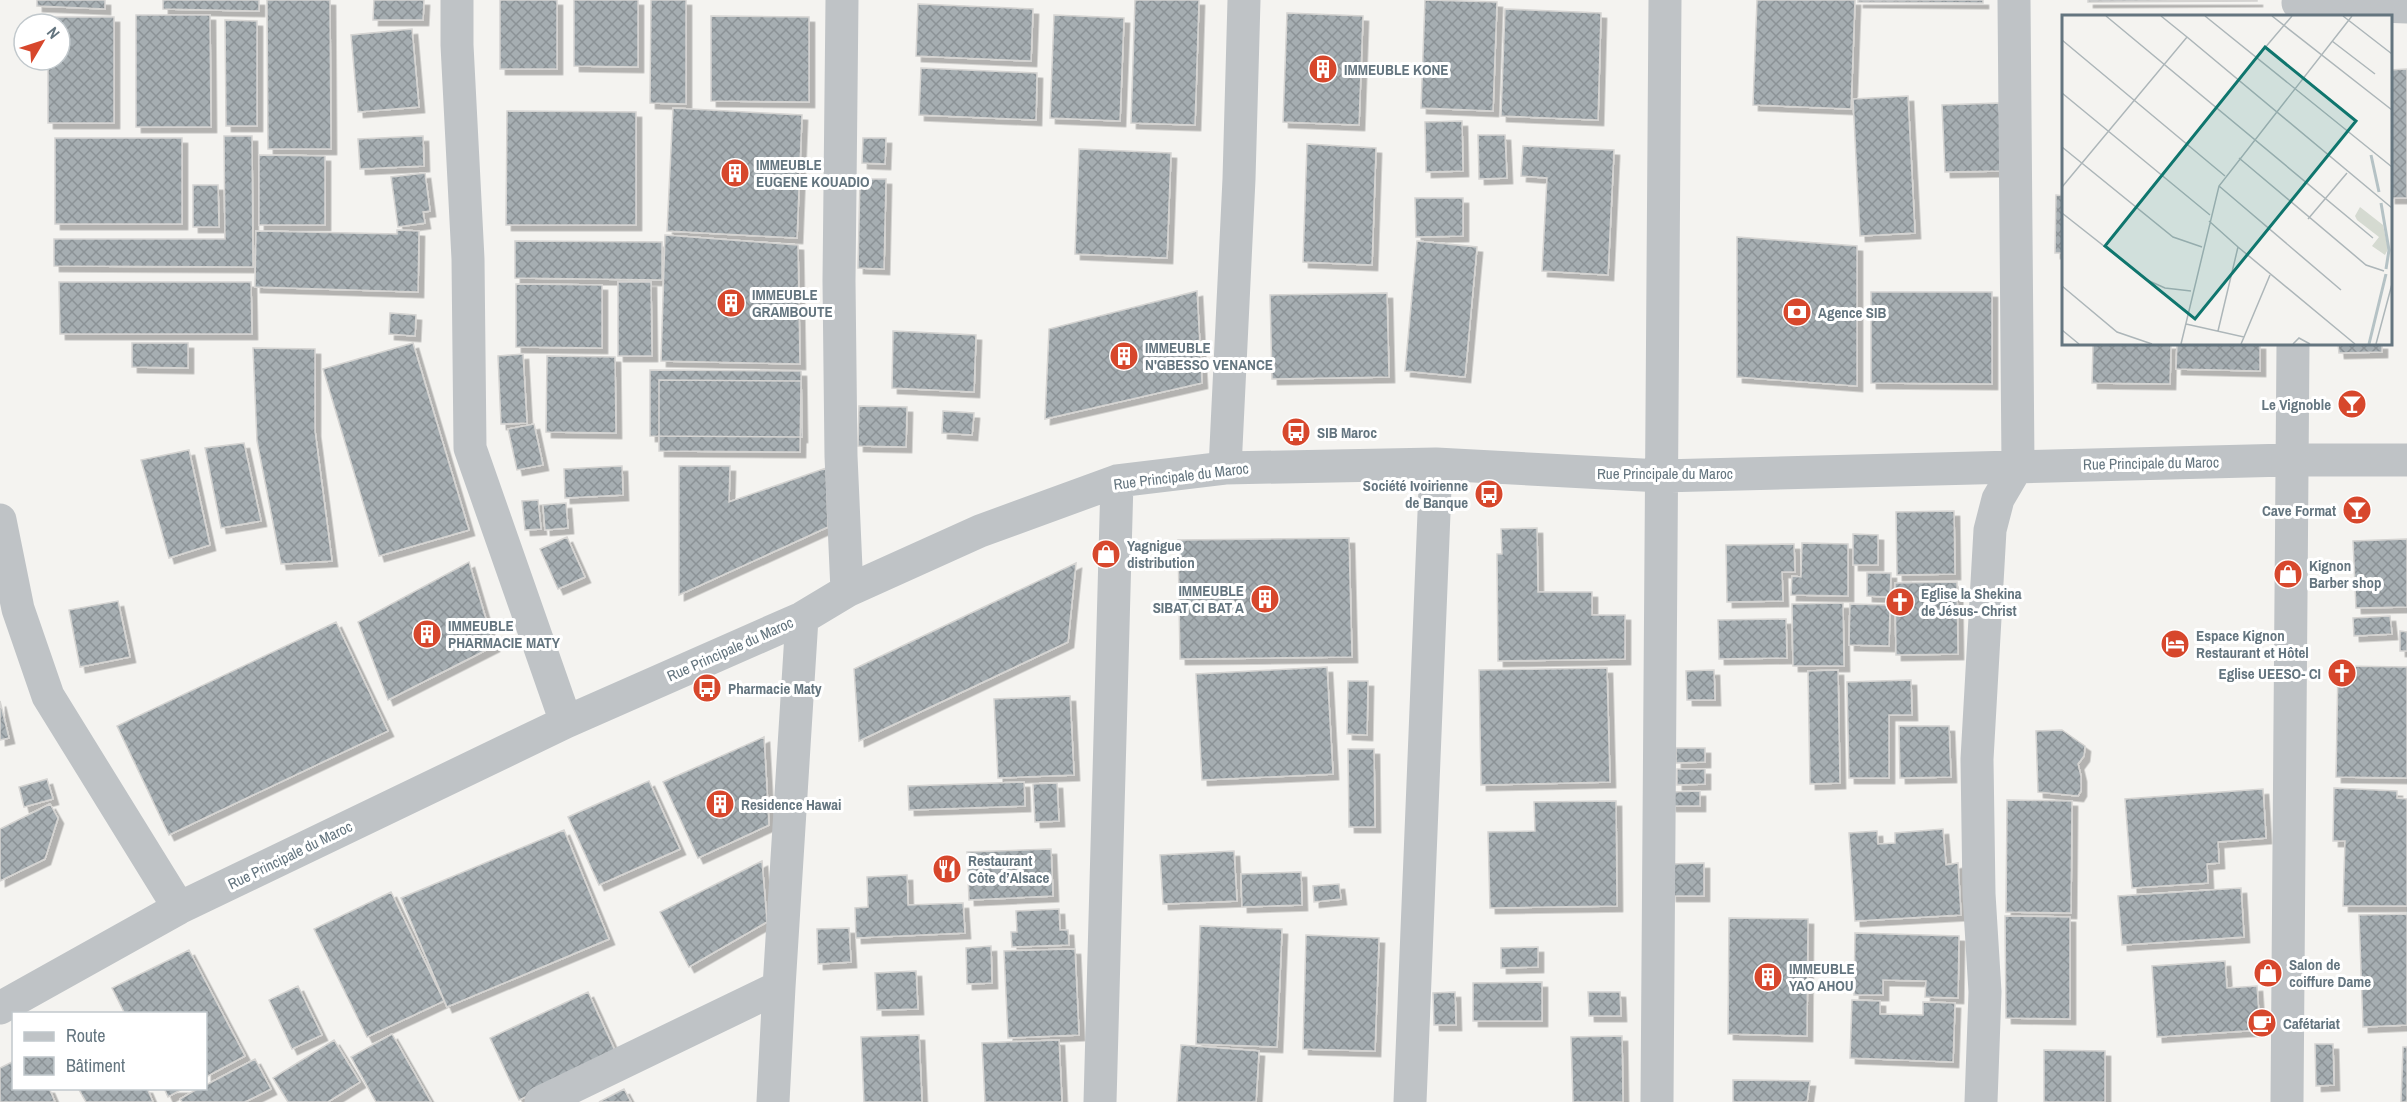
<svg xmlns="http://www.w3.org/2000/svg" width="2407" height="1102" font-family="'Archivo Narrow',sans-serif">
	<defs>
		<pattern id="building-cross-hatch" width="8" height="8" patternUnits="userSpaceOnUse" patternTransform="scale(1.5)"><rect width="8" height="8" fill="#a6aeb2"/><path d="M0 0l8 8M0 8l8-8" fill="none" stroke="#8b9296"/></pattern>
		<filter id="shadow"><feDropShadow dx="5.5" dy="5.5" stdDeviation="0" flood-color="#0004"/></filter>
	</defs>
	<rect width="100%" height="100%" fill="#f4f3f0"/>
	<!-- building -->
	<path fill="url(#building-cross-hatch)" stroke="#d5d4d2" stroke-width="1.5" filter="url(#shadow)" d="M37 0H105V9L37 6Z
		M163 0H259V11L163 9Z
		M267 0H330L331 149H268Z
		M374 0H424L423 20H373Z
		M500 0H557V69H500Z
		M574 0H638V67L574 66Z
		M651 0H686V104L650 103Z
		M1135 0H1199L1195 125 1131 123Z
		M1425 0 1497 2 1493 111 1421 108Z
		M1757 0H1855L1851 109 1753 105Z
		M1858 0H1983V3L1858 2Z
		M2088 0H2257V1L2088 2Z
		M918 4 1033 9 1031 61 916 56Z
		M1505 9 1601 13 1598 120 1501 116Z
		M1287 13 1363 16 1359 125 1283 122Z
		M136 15H210L211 127H136Z
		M1054 15 1124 18 1120 121 1050 118Z
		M711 16 809 17V102L711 101Z
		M47 17H114V123H48V60H60V24H47Z
		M225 20 257 21V126H226Z
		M412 29 419 107 358 112 351 35Z
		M921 68 1037 73 1036 120 919 115Z
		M2407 69V198H2390V70Z
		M1908 96 1915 233 1860 236 1853 99Z
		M1999 103 2002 171 1945 172 1942 105Z
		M673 108 802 115 797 238 667 231Z
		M507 111 636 112V225H506Z
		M1462 121 1463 171 1426 172 1425 122Z
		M1478 135H1505L1507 178 1479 179Z
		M224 136H252L253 267 54 266V239H225Z
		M423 136 424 166 360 169 358 139Z
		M55 138H182V224H55Z
		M863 138H886L885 164 862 163Z
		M1307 144 1376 148 1372 265 1303 262Z
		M1523 146 1614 150 1608 275 1542 271 1547 178 1521 176Z
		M1079 149 1171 153 1167 258 1075 254Z
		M259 155 325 156V225H259Z
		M425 173 430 211 423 212 425 223 398 227 391 177Z
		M860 179H886L884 269 858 268Z
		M193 185H218L219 227H193Z
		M2056 195 2064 196V253H2055Z
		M1415 198H1463V236L1416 237Z
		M397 230 419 231 418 292 255 287 256 231 397 234Z
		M665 235 798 245 800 364 661 361Z
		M1737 237 1857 246V386L1737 377Z
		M515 241 662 242V280L515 278Z
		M1417 241 1477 247 1465 377 1405 371Z
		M59 282H251L252 334H60Z
		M618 282H651L652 356H618Z
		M516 284 602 285V348L516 347Z
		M1197 291 1202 383 1045 419 1049 329Z
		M1871 292H1992V384L1871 383Z
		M1387 293 1389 377 1272 379 1270 295Z
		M390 313 416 315 415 336 389 334Z
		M893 331 976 335 974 392 892 388Z
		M132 343H188V368L132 367Z
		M413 343 469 530 379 556 323 369Z
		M2093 344H2171L2170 384 2092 383Z
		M2177 344H2260V371L2176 369Z
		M2338 344H2382V352L2339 353Z
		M253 348 315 349V431L332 561 281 564 257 441Z
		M523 354 527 423 501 424 498 356Z
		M547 356 615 357 616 433 546 432Z
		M650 370 801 371 802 437 650 436Z
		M659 380 801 381 800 452 659 451Z
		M859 406 907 407 906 447 858 446Z
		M943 411 974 413 972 435 942 433Z
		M534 424 543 465 517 470 508 429Z
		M244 443 261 521 221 528 205 448Z
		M189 450 210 545 169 558 141 460Z
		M622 466 623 495 565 498 564 469Z
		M679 466H730L729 502 826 468 828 527 679 595Z
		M538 500 541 529 525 530 522 501Z
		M566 503 568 528 545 530 543 505Z
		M1954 511 1955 574 1897 575 1896 512Z
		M1537 528 1538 592H1592V615H1625V659L1498 661 1497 554H1502L1501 529Z
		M1853 534 1878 535V565H1853Z
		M567 537 585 577 558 589 540 549Z
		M1349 538 1352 657 1180 659 1178 540Z
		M2407 539V607L2356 608 2353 541Z
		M1802 543 1848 544V596L1791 595 1792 576 1801 577Z
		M1794 544 1795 572H1782L1783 601 1727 602 1726 545Z
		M469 562 494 646 388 700 358 622Z
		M1076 563 1068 642 859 741 854 669Z
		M1867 573H1891L1890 597 1867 596Z
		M1957 582 1958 654 1896 655 1895 583Z
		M118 601 130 657 80 667 69 610Z
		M1843 603 1844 666H1793L1792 604Z
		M1850 604 1890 605 1889 646 1849 645Z
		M2390 616 2392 634 2354 636 2353 618Z
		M1786 619 1787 658 1719 659 1718 620Z
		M336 622 388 731 169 835 117 726Z
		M2400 631 2407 632V651H2400Z
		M2338 666 2407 667V778L2336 777Z
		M1327 667 1333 774 1202 780 1196 674Z
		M1607 668 1610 782 1481 785 1479 670Z
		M1714 670 1715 700H1687L1686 671Z
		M1838 670 1840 783 1810 784 1808 671Z
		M1911 680 1912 715H1889V778H1849L1847 682Z
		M1348 681H1368L1367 735 1347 734Z
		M1070 696 1074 775 998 778 994 699Z
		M0 701 9 738 0 740Z
		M1899 726H1949L1951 777 1900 778Z
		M2062 730 2085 746 2084 756 2078 764 2081 776V791L2078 796 2038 792 2036 731Z
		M764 737 769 825 698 858 663 782Z
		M1676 748H1705V762L1676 763Z
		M1348 749H1374L1375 827H1349Z
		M1677 769H1705V784L1677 785Z
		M47 779 53 799 24 807 19 787Z
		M649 781 680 849 599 885 568 817Z
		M1024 782 1025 806 909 810 908 786Z
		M1057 783 1059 821 1035 822 1033 784Z
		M2334 788 2397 791V798L2407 799V906H2343L2345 841H2333Z
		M2263 789 2266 838 2218 842 2219 863 2207 864 2208 883 2132 888 2125 799Z
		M1700 791V806H1671L1670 792Z
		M2007 800 2072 801 2071 913 2006 912Z
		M1616 801 1617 906 1490 908 1488 832 1535 831 1534 802Z
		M50 804 58 818 45 859 0 881V829Z
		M1943 829 1946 865 1958 863 1961 915 1855 921 1849 833 1877 831 1878 844 1895 843V833Z
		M564 830 609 939 447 1007 401 898Z
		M1051 849 1053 896 969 900 967 852Z
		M1234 851 1237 901 1163 904 1160 855Z
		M762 861 767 922 689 967 660 912Z
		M1704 863V896H1671L1670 864Z
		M1301 872 1302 905 1242 907 1241 874Z
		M907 875 908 905 963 903 965 933 856 938 855 908 868 907 867 877Z
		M1339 884 1341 899 1314 902 1313 886Z
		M2241 888 2244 937 2122 945 2118 896Z
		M391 892 444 1001 367 1037 314 929Z
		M1059 909 1060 930H1068L1069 945 1012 947 1011 932H1017L1016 911Z
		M2407 914V1025L2363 1027 2359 915Z
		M2005 916 2070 917V1019L2006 1018Z
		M1729 918 1808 919 1807 1036 1728 1034Z
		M1200 926 1282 929 1277 1047 1196 1044Z
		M849 928 851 962 818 964 817 929Z
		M1855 933 1959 936 1958 998 1925 997 1926 981 1883 980V995H1854Z
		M1306 935 1379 938 1375 1051 1303 1049Z
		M991 946 992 983 967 984 966 948Z
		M1538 947V967L1501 968V948Z
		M1075 949 1079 1035 1008 1038 1004 951Z
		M189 950 245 1056 206 1077V1014H125L112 988Z
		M2225 961 2227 988 2257 986 2260 1030 2157 1037 2152 966Z
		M916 971 918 1009 877 1010 875 973Z
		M1542 982V1021H1473V983Z
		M298 986 322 1035 292 1049 269 1000Z
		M588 992 617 1055 519 1100 490 1038Z
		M1455 992 1456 1025H1434L1433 993Z
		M1588 992H1620L1621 1016H1589Z
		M1852 1000 1880 1001V1014L1923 1015V1002L1955 1003 1953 1062 1850 1058Z
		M392 1034 431 1102H376L351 1057Z
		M919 1035 922 1102H864L861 1037Z
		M1622 1036 1623 1102H1573L1571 1037Z
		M334 1040 360 1082 328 1102H288L273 1078Z
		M1059 1040 1062 1102H985L982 1043Z
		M2315 1044H2333L2334 1085 2316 1086Z
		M1181 1045 1259 1051 1256 1102H1177Z
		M2403 1047H2407V1102H2401Z
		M2044 1050 2105 1051V1102H2044Z
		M255 1059 271 1089 245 1102H182L180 1099 199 1088H206V1085Z
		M14 1061V1088H49L55 1102H0V1068Z
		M1733 1080 1810 1081 1807 1102H1733Z
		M78 1088H147L153 1102H86Z
		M164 1088H184L168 1097Z
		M624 1089 631 1102H599Z"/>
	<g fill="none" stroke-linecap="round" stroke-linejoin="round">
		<!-- minor -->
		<path stroke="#bfc3c6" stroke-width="33" d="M457 0V45L468 259 470 448 566 722
			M842 0 839 281 841 456 847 591
			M2298 3 2407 7
			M1225 468 1239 179 1244 0
			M0 520 18 609 48 696 179 908
			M0 1008 179 908 566 722 802 618 847 591 980 531 1117 481 1225 468 1436 464 1661 476 2291 460H2407
			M541 1102 779 987 802 618
			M773 1102 779 987
			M1100 1102 1117 481
			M1410 1102 1436 464
			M1657 1102 1665 0
			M1981 1102 1985 992 1979 894 1977 759 1990 530 1998 499 2018 465 2014 0
			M2287 1102 2293 344"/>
	</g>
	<!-- icons -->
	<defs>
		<g id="building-disc" transform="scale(1.5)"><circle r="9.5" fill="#d7472c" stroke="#fff"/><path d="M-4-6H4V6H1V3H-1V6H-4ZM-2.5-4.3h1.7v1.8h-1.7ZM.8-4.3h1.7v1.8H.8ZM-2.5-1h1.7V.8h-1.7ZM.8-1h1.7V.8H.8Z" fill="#fff"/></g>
		<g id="bank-disc" transform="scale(1.5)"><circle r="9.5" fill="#d7472c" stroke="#fff"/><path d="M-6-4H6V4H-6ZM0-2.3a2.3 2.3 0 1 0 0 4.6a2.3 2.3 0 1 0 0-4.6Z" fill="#fff"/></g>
		<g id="bar-disc" transform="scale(1.5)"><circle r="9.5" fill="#d7472c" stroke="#fff"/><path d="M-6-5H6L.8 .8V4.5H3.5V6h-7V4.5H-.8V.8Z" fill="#fff"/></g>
		<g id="bus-disc" transform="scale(1.5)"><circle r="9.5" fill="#d7472c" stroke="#fff"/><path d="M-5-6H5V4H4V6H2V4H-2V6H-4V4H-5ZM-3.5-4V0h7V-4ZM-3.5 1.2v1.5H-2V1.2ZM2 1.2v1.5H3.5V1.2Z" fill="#fff"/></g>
		<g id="shop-disc" transform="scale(1.5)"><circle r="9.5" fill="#d7472c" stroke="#fff"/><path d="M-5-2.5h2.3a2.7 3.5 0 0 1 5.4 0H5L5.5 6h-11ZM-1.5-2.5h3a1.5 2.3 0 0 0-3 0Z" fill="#fff"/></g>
		<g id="church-disc" transform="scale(1.5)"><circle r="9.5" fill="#d7472c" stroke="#fff"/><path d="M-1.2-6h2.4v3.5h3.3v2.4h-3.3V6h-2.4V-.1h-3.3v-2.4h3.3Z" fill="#fff"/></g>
		<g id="hotel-disc" transform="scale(1.5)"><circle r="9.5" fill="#d7472c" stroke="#fff"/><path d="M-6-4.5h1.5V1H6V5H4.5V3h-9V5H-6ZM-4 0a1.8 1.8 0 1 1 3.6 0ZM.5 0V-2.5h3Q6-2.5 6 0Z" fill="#fff"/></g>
		<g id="restaurant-disc" transform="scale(1.5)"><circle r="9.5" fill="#d7472c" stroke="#fff"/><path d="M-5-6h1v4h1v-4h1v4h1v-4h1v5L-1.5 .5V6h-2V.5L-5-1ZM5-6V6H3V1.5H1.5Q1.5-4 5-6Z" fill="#fff"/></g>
		<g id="cafe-disc" transform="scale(1.5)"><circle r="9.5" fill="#d7472c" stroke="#fff"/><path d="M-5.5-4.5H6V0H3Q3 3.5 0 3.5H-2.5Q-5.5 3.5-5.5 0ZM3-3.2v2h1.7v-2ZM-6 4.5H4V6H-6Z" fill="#fff"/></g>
	</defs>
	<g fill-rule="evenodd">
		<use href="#building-disc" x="1323" y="69"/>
		<use href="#building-disc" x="735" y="173"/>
		<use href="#building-disc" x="731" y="303"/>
		<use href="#bank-disc" x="1797" y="312"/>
		<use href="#building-disc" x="1124" y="356"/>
		<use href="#bar-disc" x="2352" y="404"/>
		<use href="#bus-disc" x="1296" y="432"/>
		<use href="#bus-disc" x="1489" y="494"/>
		<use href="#bar-disc" x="2357" y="510"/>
		<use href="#shop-disc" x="1106" y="554"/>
		<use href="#shop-disc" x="2288" y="574"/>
		<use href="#building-disc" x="1265" y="599"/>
		<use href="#church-disc" x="1900" y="602"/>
		<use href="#building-disc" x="427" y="634"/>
		<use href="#hotel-disc" x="2175" y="644"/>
		<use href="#church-disc" x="2342" y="673"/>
		<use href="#bus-disc" x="707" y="688"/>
		<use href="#building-disc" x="720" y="804"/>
		<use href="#restaurant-disc" x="947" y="869"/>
		<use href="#shop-disc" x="2268" y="973"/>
		<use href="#building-disc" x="1768" y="977"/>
		<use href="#cafe-disc" x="2262" y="1023"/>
	</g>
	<g text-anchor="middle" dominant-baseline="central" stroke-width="6" stroke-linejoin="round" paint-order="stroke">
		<!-- poi labels -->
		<g font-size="15" font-weight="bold" fill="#64757f" stroke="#fff" text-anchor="start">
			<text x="1344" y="69">IMMEUBLE KONE</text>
			<text x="756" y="164">IMMEUBLE<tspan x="756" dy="17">EUGENE KOUADIO</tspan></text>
			<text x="752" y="294">IMMEUBLE<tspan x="752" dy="17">GRAMBOUTE</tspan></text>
			<text x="1818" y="312">Agence SIB</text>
			<text x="1145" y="347">IMMEUBLE<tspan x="1145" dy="17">N'GBESSO VENANCE</tspan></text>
			<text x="2331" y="404" text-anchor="end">Le Vignoble</text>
			<text x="1317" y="432">SIB Maroc</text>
			<text x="1468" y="485" text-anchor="end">Société Ivoirienne<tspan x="1468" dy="17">de Banque</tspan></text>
			<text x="2336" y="510" text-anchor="end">Cave Format</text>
			<text x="1127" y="545">Yagnigue<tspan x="1127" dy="17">distribution</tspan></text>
			<text x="2309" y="565">Kignon<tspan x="2309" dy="17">Barber shop</tspan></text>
			<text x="1244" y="590" text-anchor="end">IMMEUBLE<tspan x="1244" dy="17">SIBAT CI BAT A</tspan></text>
			<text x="1921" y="593">Eglise la Shekina<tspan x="1921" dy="17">de Jésus- Christ</tspan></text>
			<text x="448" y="625">IMMEUBLE<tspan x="448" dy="17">PHARMACIE MATY</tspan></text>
			<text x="2196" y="635">Espace Kignon<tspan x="2196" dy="17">Restaurant et Hôtel</tspan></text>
			<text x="2321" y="673" text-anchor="end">Eglise UEESO- CI</text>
			<text x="728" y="688">Pharmacie Maty</text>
			<text x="741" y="804">Residence Hawai</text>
			<text x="968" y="860">Restaurant<tspan x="968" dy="17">Côte d’Alsace</tspan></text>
			<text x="2289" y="964">Salon de<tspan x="2289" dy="17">coiffure Dame</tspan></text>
			<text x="1789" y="968">IMMEUBLE<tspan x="1789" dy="17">YAO AHOU</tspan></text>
			<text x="2283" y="1023">Cafétariat</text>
		</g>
		<!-- street labels -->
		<g font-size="15" fill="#64757f" stroke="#fff">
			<text transform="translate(2151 463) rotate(-1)">Rue Principale du Maroc</text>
			<text x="1665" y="473">Rue Principale du Maroc</text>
			<text transform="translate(1181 476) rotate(-7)">Rue Principale du Maroc</text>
			<text transform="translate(730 649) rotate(-24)">Rue Principale du Maroc</text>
			<text transform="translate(290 855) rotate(-26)">Rue Principale du Maroc</text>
		</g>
	</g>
	<!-- overview -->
	<g transform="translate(2062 15)">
		<rect width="330" height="330" fill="#f4f3f0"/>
		<path d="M298 192 321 210 326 234 323 240 310 231 317 222 295 205 293 201Z" fill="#d5dad1"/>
		<path fill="none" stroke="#b5c2c5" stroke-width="3" d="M309 140 317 177M319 188 327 235 324 254M307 329 324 259"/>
		<path fill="none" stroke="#adb6b9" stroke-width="1.5" d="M44 1 311 223M99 1 125 22M143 1 330 152M210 1 330 95M281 1 330 39M0 25 163 161M270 26 313 59M196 41 230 1M0 78 148 200M0 132 111 222 140 232M177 143 304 250 322 256M157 171 279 275M0 172 125 22 330 193M0 198 85 265 103 273 129 276M246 204 285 158M147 206 176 232 156 316M176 232 293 329M0 271 55 317 90 329M124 309 182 322 179 329M0 315 17 329M182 322 208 260M119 329 157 171 290 1M231 329 237 323 248 329M314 329 330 269"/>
		<path fill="#0f766e" fill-opacity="0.15" stroke="#0f766e" stroke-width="3" d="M203 32 294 106 133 304 43 231Z"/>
		<rect width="330" height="330" fill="none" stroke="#64757f" stroke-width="3"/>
	</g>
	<!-- legend -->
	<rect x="12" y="1012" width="195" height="78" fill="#ffffff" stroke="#c1c8cc" stroke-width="1.5"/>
	<rect x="24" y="1032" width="30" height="9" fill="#bfc3c6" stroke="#c1c8cc" stroke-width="1.5"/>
	<text x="66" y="1042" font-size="18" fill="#64757f">Route</text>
	<rect x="24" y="1057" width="30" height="18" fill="url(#building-cross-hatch)" stroke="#c1c8cc" stroke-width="1.5"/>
	<text x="66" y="1072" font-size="18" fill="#64757f">Bâtiment</text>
	<!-- north arrow -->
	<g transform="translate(42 42) rotate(51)"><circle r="28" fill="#ffffff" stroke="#c1c8cc" stroke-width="1.5"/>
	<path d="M0-4.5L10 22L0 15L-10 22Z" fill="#d7472c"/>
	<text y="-9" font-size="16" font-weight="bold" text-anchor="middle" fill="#64757f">N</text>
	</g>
</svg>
